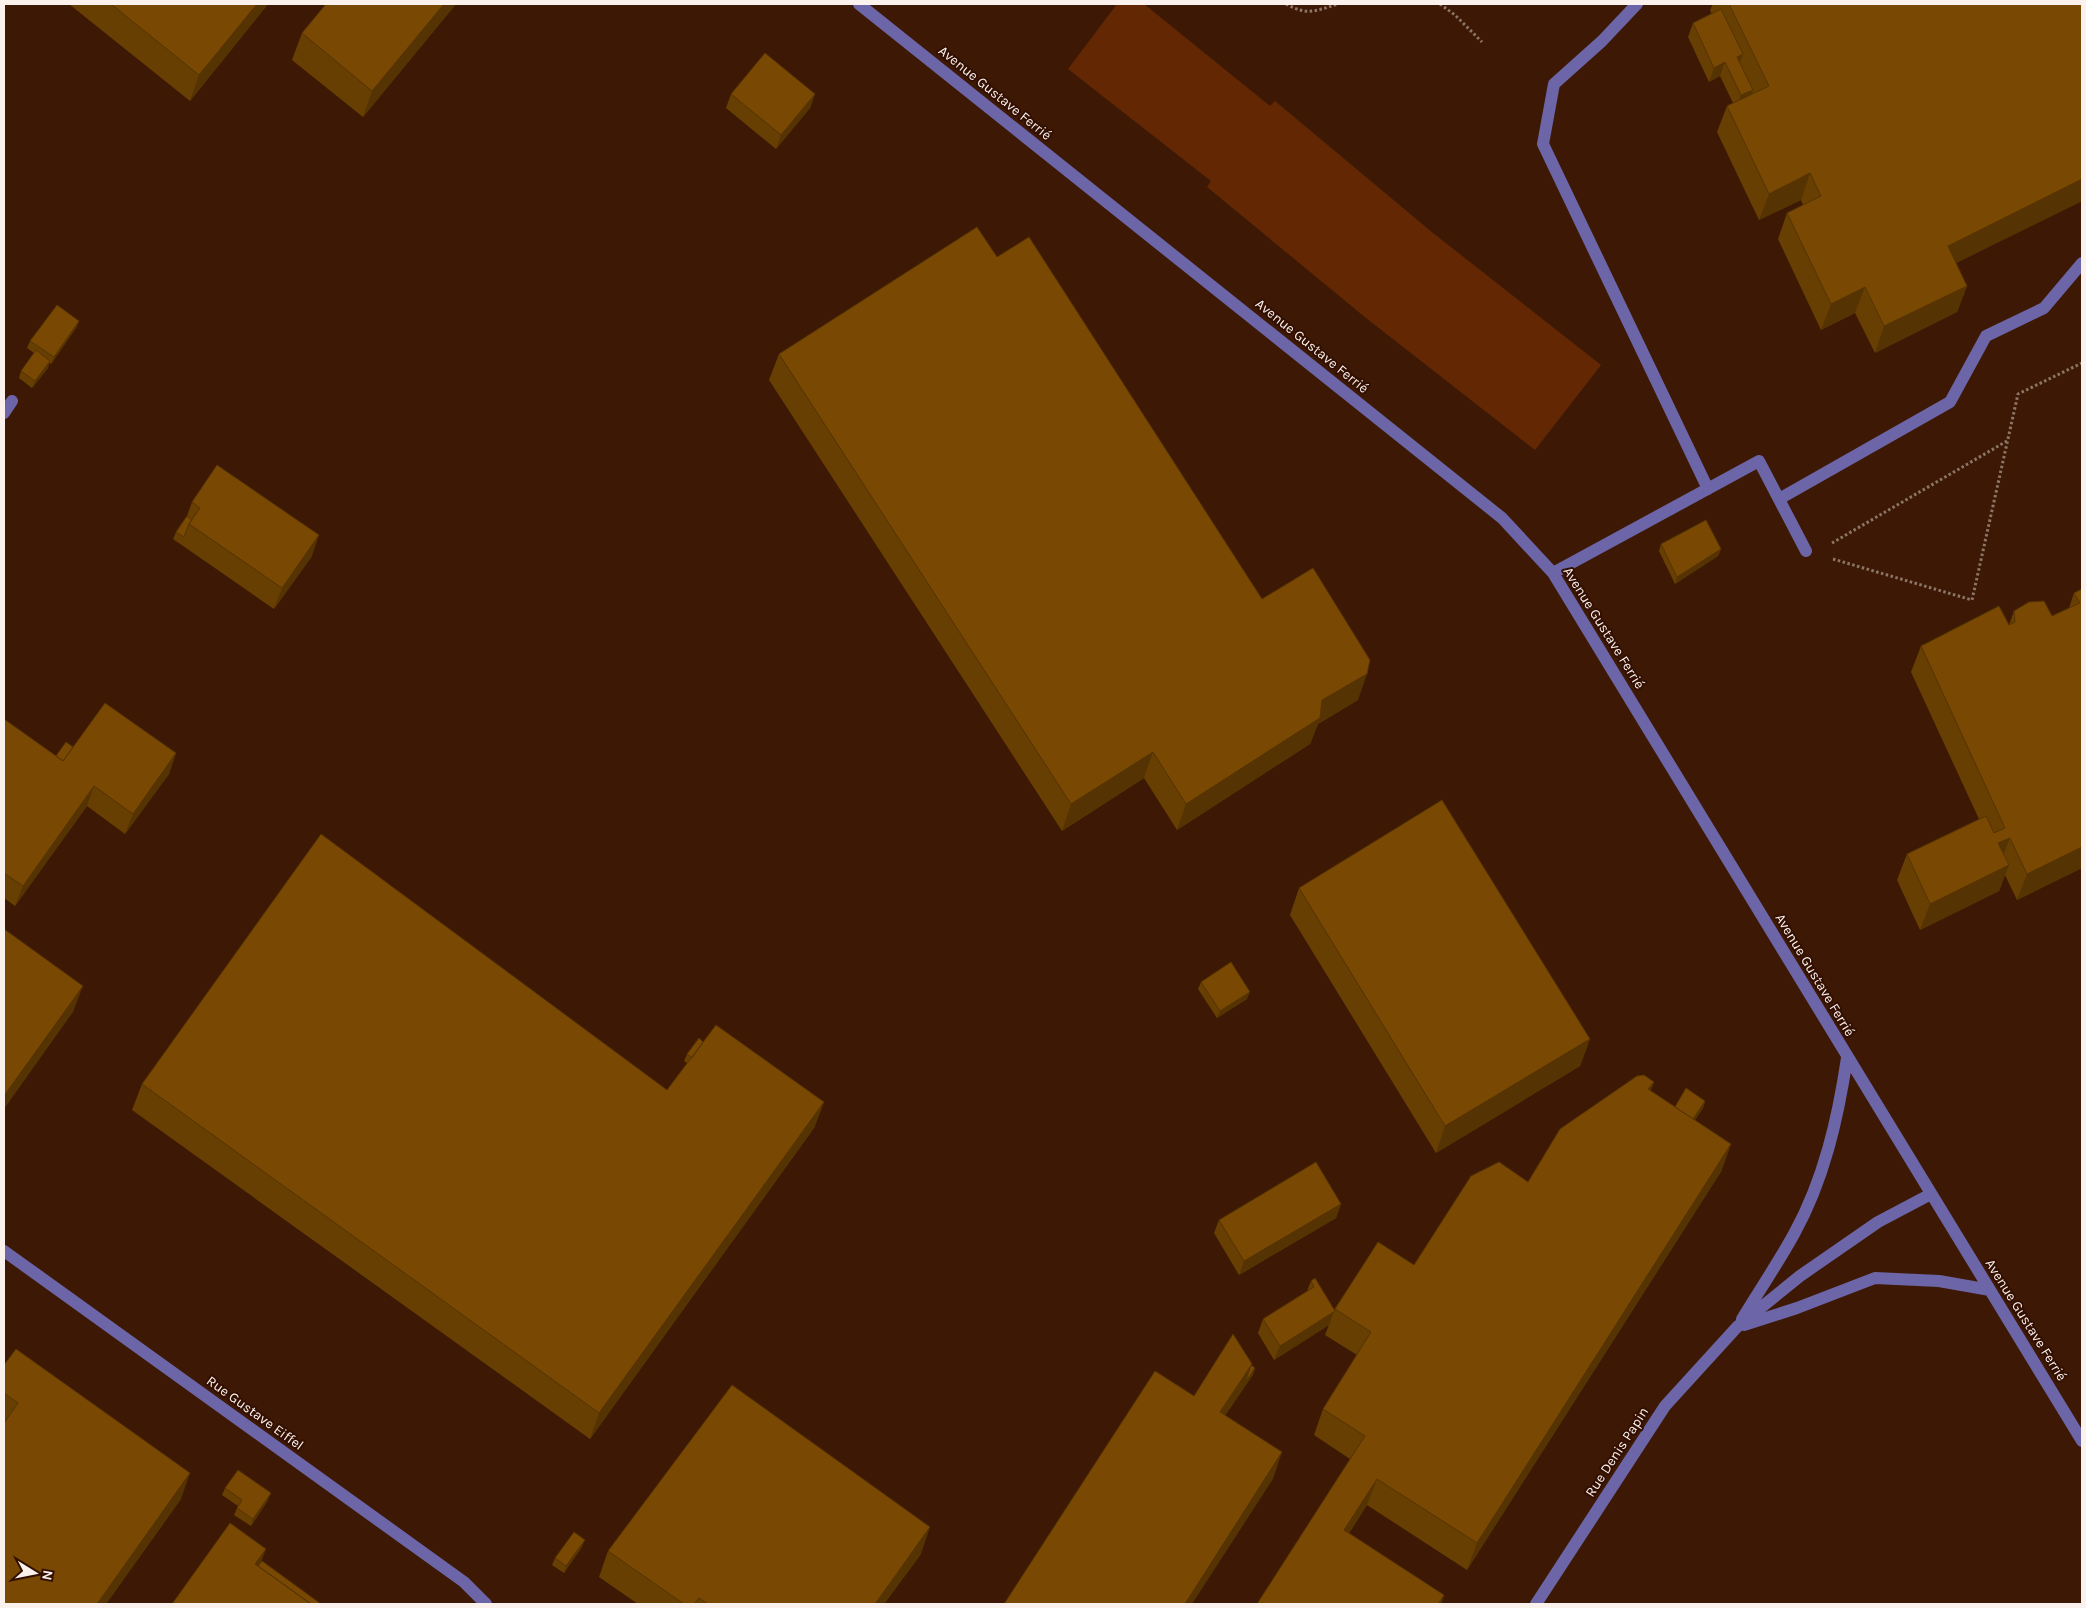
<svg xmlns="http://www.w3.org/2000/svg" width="2086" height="1608" font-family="Karla,sans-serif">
	<rect width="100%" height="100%" fill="#3d1905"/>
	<!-- green -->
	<path fill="#632803" d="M1117 4H1144L1270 106 1275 101 1433 233 1601 365 1535 450 1366 318 1207 187 1211 181 1068 69Z"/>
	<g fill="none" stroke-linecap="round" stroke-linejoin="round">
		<!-- path -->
		<path stroke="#8d7567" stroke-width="3" stroke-dasharray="2.5 2.5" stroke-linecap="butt" d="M1286 4C1308 16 1315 11 1338 4
			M1440 4 1455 15 1482 42
			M1832 543 2007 441
			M1833 559 1972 600 2018 394 2082 363"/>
		<!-- minor -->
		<path stroke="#6c65a7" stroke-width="12" d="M859 4 1502 518 1553 573 2082 1441
			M1637 4 1602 41 1554 84 1543 144 1708 489
			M4 413 12 401
			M1779 499 1950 402 1986 336 2044 308 2082 263
			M1553 573 1759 461 1806 551
			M4 1251 464 1582 486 1604
			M1742 1319C1759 1291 1778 1263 1794 1234 1824 1180 1838 1118 1847 1058
			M1744 1325 1797 1308 1875 1278 1939 1281 1990 1290
			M1536 1604 1665 1406 1737 1327 1800 1276 1878 1222 1931 1194"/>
	</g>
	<!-- wall -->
	<path fill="#683f03" d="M69 4H268L190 101Z
		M456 4 363 117 292 60 302 33Z
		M1713 4H2082V201L1956 263 1967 286 1957 312 1875 353 1855 313 1821 330 1778 239 1787 213 1803 205 1801 200 1759 220 1717 132 1727 106 1733 103 1720 76 1709 82 1688 37 1693 23 1712 14 1710 10Z
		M731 94H815L810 108 776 149 726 108Z
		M997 257 1262 599 1358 700 1318 724 1310 744 1177 830 1144 778 1062 831 769 380 779 354Z
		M79 321 76 328 51 364 49 363 48 368 32 388 19 378 21 371 34 353 27 348 30 341Z
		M192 502 312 556 274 609 173 539 176 532 187 516Z
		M1661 544 1721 549 1718 556 1675 584 1659 551Z
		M2082 589V868L2017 900 2005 875 1999 891 1920 930 1897 880 1907 854 1979 819 1911 672 1921 646 2009 625 2014 611 2052 616 2069 608 2074 593Z
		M4 719 56 756 73 747 176 753 169 774 125 834 87 806 15 906 4 898Z
		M1299 888 1590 1039 1580 1066 1436 1153 1290 915Z
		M1201 982 1247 999 1217 1018 1198 989Z
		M703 1042 824 1102 814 1128 590 1439 132 1110 142 1084 667 1090 687 1063 684 1061 687 1054Z
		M1654 1082 1650 1091 1675 1107 1705 1101 1703 1108 1695 1120 1722 1170 1467 1570 1367 1505 1349 1533 1444 1595 1441 1604H1257L1350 1459 1314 1435 1323 1409 1357 1355 1325 1335 1329 1325 1274 1360 1258 1333 1263 1319 1307 1291 1311 1281 1334 1310 1378 1242 1414 1265 1528 1182Z
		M1341 1204 1336 1218 1239 1275 1214 1233 1219 1220Z
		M4 1365 181 1499 106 1604H4Z
		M225 1488 268 1500 251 1526 234 1515 238 1506 222 1495Z
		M582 1547 564 1573 552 1565 555 1558Z
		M608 1551 921 1554 884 1604H638L599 1577Z"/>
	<!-- shaded-wall -->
	<path fill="#553302" d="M257 4H268L190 101 199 75Z
		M444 4H456L363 117 372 91Z
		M1743 54 1738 68 1737 57Z
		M1725 62 1720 76 1709 82 1714 68Z
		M1753 90 1748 103 1736 109 1741 95Z
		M815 94 810 108 776 149 781 135Z
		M1810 173 1801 200 1759 220 1769 194Z
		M2082 179V201L1938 272 1948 246Z
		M1967 286 1957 312 1875 353 1884 326Z
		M1865 287 1855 313 1821 330 1831 304Z
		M79 321 76 328 51 364 54 357Z
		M50 361 48 368 32 388 35 381Z
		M319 535 312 556 274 609 282 588Z
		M1721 549 1718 556 1675 584 1677 577Z
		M1367 674 1358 700 1318 724 1310 744 1177 830 1186 804 1322 700Z
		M1153 752 1144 778 1062 831 1071 804Z
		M176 753 169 774 125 834 133 814Z
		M94 786 87 806 15 906 23 886Z
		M2010 838 2000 864 1998 843Z
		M2082 847V868L2017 900 2027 874Z
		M2009 865 1999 891 1920 930 1930 904Z
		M83 986 73 1012 4 1109V1096Z
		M1250 992 1247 999 1217 1018 1220 1011Z
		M1590 1039 1580 1066 1436 1153 1445 1126Z
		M1654 1082 1644 1108 1648 1089Z
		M1705 1101 1703 1108 1679 1143 1682 1136Z
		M824 1102 814 1128 590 1439 599 1413Z
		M1731 1144 1722 1170 1467 1570 1477 1543Z
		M1341 1204 1336 1218 1239 1275 1244 1261Z
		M1334 1311 1329 1325 1274 1360 1280 1346Z
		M1252 1364 1245 1383 1255 1368 1253 1375 1210 1438 1220 1412Z
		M1282 1452 1273 1479 1192 1604H1185Z
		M190 1473 181 1499 106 1604H97Z
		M1377 1479 1367 1505 1335 1556 1344 1530Z
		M271 1493 268 1500 251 1526 253 1519Z
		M930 1527 921 1554 884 1604H875Z
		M585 1540 582 1547 564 1573 566 1566Z
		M266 1549 256 1575 255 1564Z
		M1444 1595 1441 1604H1438Z"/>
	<!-- building -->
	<path fill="#794903" stroke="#553302" d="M111 4H257L199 75Z
		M326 4H444L372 91 302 33Z
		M1729 4H2082V179L1948 246 1967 286 1884 326 1865 287 1831 304 1787 213 1821 196 1810 173 1769 194 1727 106 1769 86Z
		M1721 9 1743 54 1737 57 1753 90 1741 95 1725 62 1714 68 1693 23Z
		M765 53 815 94 781 135 731 94Z
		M977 227 997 257 1029 237 1262 599 1313 568 1370 660 1367 674 1322 700 1320 718 1186 804 1153 752 1071 804 779 354Z
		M57 305 79 321 54 357 30 341Z
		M36 350 50 361 35 381 21 371Z
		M217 465 319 535 282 588 189 524 200 508 192 502Z
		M187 516 192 520 189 524 184 537 176 532Z
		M1706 520 1721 549 1677 577 1661 544Z
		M2082 589V847L2027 874 2010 838 1998 843 2009 865 1930 904 1907 854 1986 816 1994 833 2005 828 1921 646 1999 606 2009 625 2015 622 2014 611 2029 602 2044 601 2052 616 2080 603 2074 593Z
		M105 703 176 753 133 814 94 786 23 886 4 873V719L63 761Z
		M66 742 73 747 63 761 56 756Z
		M1442 800 1590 1039 1445 1126 1299 888Z
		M321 834 667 1090 716 1025 824 1102 599 1413 142 1084Z
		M4 929 83 986 4 1096Z
		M1231 962 1250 992 1220 1011 1201 982Z
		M699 1038 703 1042 692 1058 687 1054Z
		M1644 1075 1654 1082 1648 1089 1731 1144 1477 1543 1377 1479 1344 1530 1444 1595 1438 1604H1257L1365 1436 1323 1409 1371 1332 1335 1309 1378 1242 1414 1265 1471 1176 1499 1162 1528 1182 1560 1129 1637 1076Z
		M1686 1088 1705 1101 1693 1119 1675 1107Z
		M1316 1162 1341 1204 1244 1261 1219 1220Z
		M1315 1278 1335 1311 1280 1346 1263 1319 1314 1287 1311 1281Z
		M1233 1334 1252 1364 1220 1412 1282 1452 1185 1604H1004L1155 1371 1194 1396Z
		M16 1349 190 1473 97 1604H4V1423L18 1403 4 1393V1365Z
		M1251 1365 1255 1368 1245 1383Z
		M732 1385 930 1527 875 1604H708L699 1598 694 1604H684L608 1551Z
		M238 1470 271 1493 253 1519 237 1508 242 1500 225 1488Z
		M230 1523 266 1549 255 1564 311 1604H172Z
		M574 1532 585 1540 566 1566 555 1558Z
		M262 1561 321 1604H311L258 1566Z"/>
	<g text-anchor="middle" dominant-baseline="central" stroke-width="4" stroke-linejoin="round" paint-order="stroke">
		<!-- street labels -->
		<g font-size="14" fill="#fbf2ee" stroke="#320f00">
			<text transform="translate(995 93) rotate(39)">Avenue Gustave Ferrié</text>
			<text transform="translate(1312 346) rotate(39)">Avenue Gustave Ferrié</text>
			<text transform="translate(1604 628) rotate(58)">Avenue Gustave Ferrié</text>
			<text transform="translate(1815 975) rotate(59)">Avenue Gustave Ferrié</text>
			<text transform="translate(2026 1320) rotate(58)">Avenue Gustave Ferrié</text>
			<text transform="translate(255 1413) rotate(36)">Rue Gustave Eiffel</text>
			<text transform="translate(1617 1452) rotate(-57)">Rue Denis Papin</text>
		</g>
	</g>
	<!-- border -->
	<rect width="2086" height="1608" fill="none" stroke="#fbf2ee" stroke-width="10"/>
	<!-- north arrow -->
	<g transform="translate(35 1573) rotate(100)" stroke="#320f00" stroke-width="4" paint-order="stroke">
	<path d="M0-4L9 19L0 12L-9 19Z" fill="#fbf2ee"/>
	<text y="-8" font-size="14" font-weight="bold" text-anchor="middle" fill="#fbf2ee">N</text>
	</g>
</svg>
